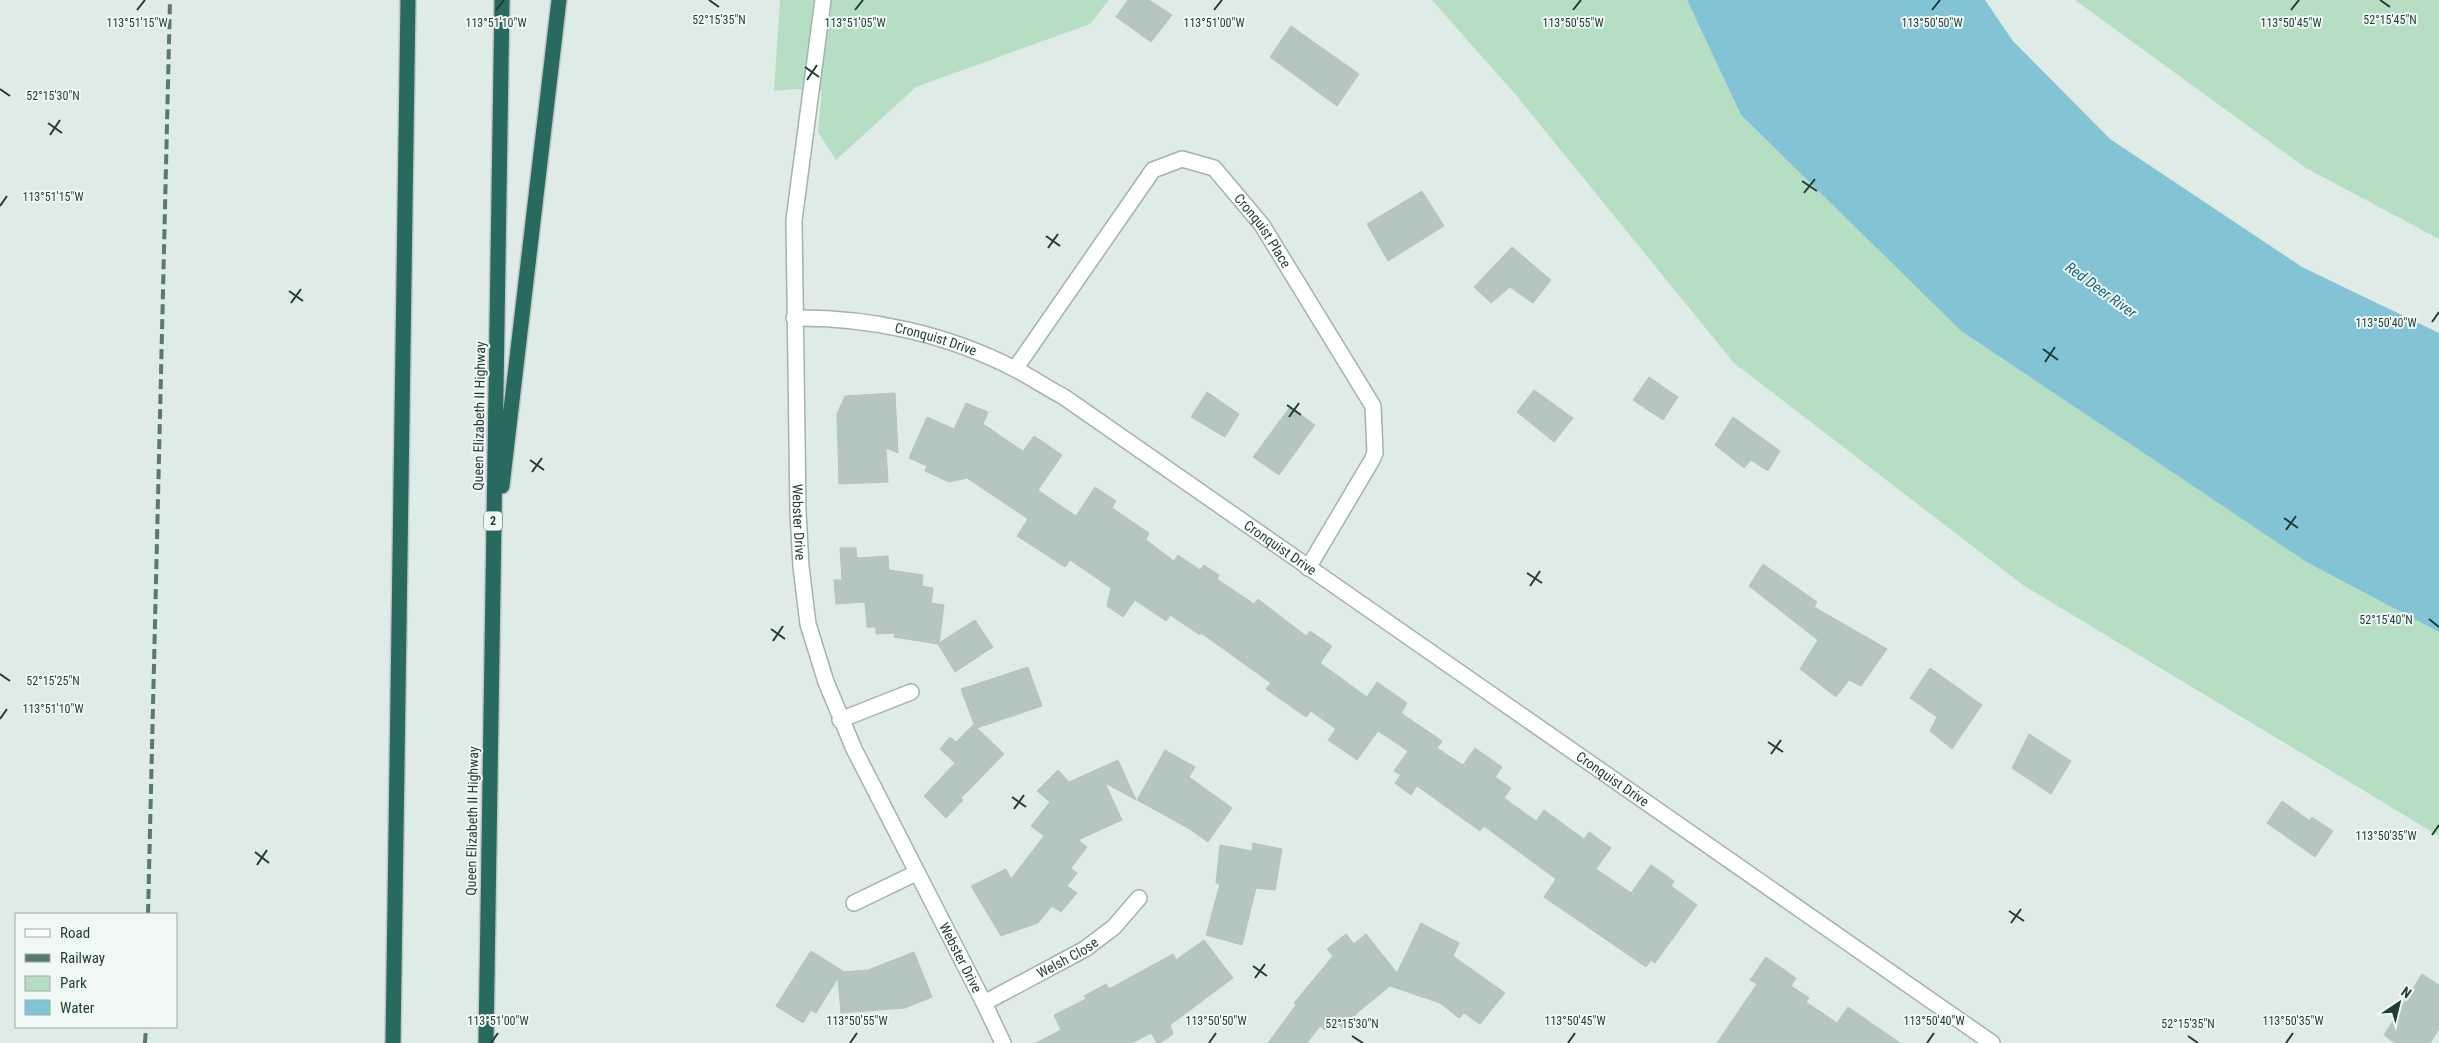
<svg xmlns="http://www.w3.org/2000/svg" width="2439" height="1043" font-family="'Roboto Condensed',sans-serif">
	<rect width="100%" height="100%" fill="#dfebe6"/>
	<!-- green -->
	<path fill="#b6dec3" d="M780 0H1109L1090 24 916 87 836 160 818 132 822 91 795 89 774 91Z
		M1432 0H1687L1741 115 1961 331 2308 563 2439 632V836L2023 585 1734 363 1515 94Z
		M2075 0H2439V239L2306 168Z"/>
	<!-- water -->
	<path fill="#82c4d5" d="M1687 0H1985L2013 41 2110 139 2302 267 2439 333V632L2308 563 1961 331 1741 115Z"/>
	<!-- building -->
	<path fill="#b4c6bf" stroke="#b1c5be" d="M1128 0H1149L1172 15 1151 42 1116 17Z
		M1291 26 1359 74 1337 106 1270 57Z
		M1422 191 1444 226 1388 261 1367 224Z
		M1512 247 1551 280 1533 303 1510 287 1491 303 1474 287Z
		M1649 377 1678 397 1663 420 1633 400Z
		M1534 390 1573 418 1554 442 1517 412Z
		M1207 392 1239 414 1225 437 1191 417Z
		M895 393 898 453 886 448 888 482 839 484 837 414 845 396Z
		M966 403 988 412 983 424 1023 451 1034 436 1062 455 1038 490 1076 516 1095 487 1116 501 1112 508 1149 533 1146 540 1174 561 1178 555 1200 570 1204 565 1219 575 1217 579 1254 604 1258 599 1306 636 1310 631 1332 646 1320 663 1367 697 1377 682 1407 703 1401 713 1442 741 1437 748 1463 765 1475 748 1502 767 1495 777 1511 788 1504 798 1536 821 1544 810 1584 839 1589 832 1611 848 1596 869 1631 893 1651 865 1674 881 1671 886 1697 905 1655 963 1651 960 1646 967 1544 897 1556 879 1484 826 1480 831 1417 786 1411 795 1395 783 1401 775 1394 771 1408 751 1378 731 1357 760 1328 740 1336 729 1311 711 1306 717 1266 689 1271 683 1201 633 1200 635 1170 615 1166 621 1135 600 1123 617 1107 606 1111 588 1070 560 1065 567 1017 536 1028 519 967 478 949 482 925 471 927 466 909 458 927 417 954 429Z
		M1290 407 1315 425 1279 475 1253 457Z
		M1733 417 1780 451 1768 471 1751 460 1744 468 1715 445Z
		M840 548H856L857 558 888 556 889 570 923 575 922 586 933 588 931 603 944 605 939 643 975 620 993 647 955 672 938 644 894 637 895 633 876 634V627H867L865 602 836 604 834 580H842Z
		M1763 564 1817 602 1814 607 1887 649 1861 686 1849 680 1836 697 1800 669 1818 640 1749 586Z
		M1028 667 1042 706 977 728 1004 754 961 798 963 800 946 818 924 796 955 763 940 749 950 737 956 742 974 724 961 689Z
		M1930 668 1982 705 1952 749 1930 731 1937 717 1910 698Z
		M2029 734 2071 761 2051 794 2012 768Z
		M1165 750 1195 767 1189 777 1232 808 1208 842 1188 828 1137 800Z
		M1118 760 1136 800 1105 783 1122 820 1078 840 1087 847 1071 868 1077 873 1067 886 1077 893 1061 912 1052 906 1038 923 1001 936 971 886 1006 869 1011 879 1044 836 1031 826 1050 802 1037 791 1058 770 1069 782Z
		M2282 801 2310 821 2312 817 2333 831 2315 857 2267 823Z
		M1253 843 1282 849 1275 890 1256 888 1242 945 1206 935 1220 884 1216 883 1220 845 1252 851Z
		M1421 923 1459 943 1453 956 1505 993 1480 1024 1464 1013 1459 1018 1440 1003 1390 986 1357 1013 1344 1029 1333 1020 1325 1030 1320 1026 1307 1043H1268L1296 1005 1294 1003 1333 956 1327 949 1346 934 1354 944 1366 934 1397 973Z
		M1204 940 1233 978 1170 1025 1173 1034 1160 1043H1157L1151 1033 1132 1043H1036L1061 1030 1054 1015 1086 999 1084 996 1106 984 1109 989 1173 954 1176 960Z
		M811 951 843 971 842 972 868 970 914 952 932 997 905 1008 841 1013 838 978 816 1013 811 1010 803 1023 776 1006Z
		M1766 957 1796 978 1791 986 1809 998 1806 1002 1837 1023 1848 1007 1900 1043H1717L1757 984 1750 980Z
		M2422 974 2439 985V1029L2430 1043H2395L2384 1035Z"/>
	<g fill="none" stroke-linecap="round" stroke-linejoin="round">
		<!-- minor casing -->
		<g stroke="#a2b3ae" stroke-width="18">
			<g id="minor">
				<path id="s1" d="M823 0 794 220 798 512 801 567 808 624 826 682 854 749 984 1003 1003 1043"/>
				<path id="s2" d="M794 318C870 317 947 334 1015 369 1031 377 1047 388 1064 397L1992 1043"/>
				<path id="s3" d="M1015 369 1153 170 1182 159 1214 168 1262 225 1373 406 1375 453 1372 460 1308 568"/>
				<path d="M840 720 911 692"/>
				<path d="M854 903 916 873"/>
				<path id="s4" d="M984 1003 1085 949 1114 927 1139 898"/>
			</g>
		</g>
		<!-- highway casing -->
		<g stroke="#c0c8c7" stroke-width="18">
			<path id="highway" d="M502 486 559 0
				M393 1043 408 0
				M486 1043 502 0"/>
		</g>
		<!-- minor -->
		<use href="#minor" stroke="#fff" stroke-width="15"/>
		<!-- highway -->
		<use href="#highway" stroke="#296a60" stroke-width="15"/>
		<!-- rail -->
		<path stroke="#597871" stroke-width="4" stroke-dasharray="10 5" stroke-linecap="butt" d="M148 914 170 0
			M145 1043 146 1027"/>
	</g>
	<!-- ticks -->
	<path fill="none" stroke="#1f3c36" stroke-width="2" d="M709 0 719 7M2380 0 2390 7M137 10 145 0M496 10 504 0M855 10 863 0M1214 10 1222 0M1573 10 1581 0M1932 10 1940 0M2291 10 2299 0M805 67 819 77M807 80 817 65M0 89 10 96M48 123 62 133M50 135 60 120M1802 181 1817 191M1804 193 1815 179M0 206 7 196M1046 236 1060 246M1048 248 1058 234M289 291 303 301M291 303 301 289M2432 322 2439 312M2043 349 2058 360M2045 362 2055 347M1287 405 1301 415M1289 417 1299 403M530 460 544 470M532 472 542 458M2284 518 2298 528M2286 530 2296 516M1527 573 1542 583M1530 586 1540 571M2429 619 2439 627M771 629 785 639M773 641 783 626M0 674 10 681M0 719 7 709M1768 742 1783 752M1771 754 1781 740M1012 797 1026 807M1014 809 1024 795M2432 835 2439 825M255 852 269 863M257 865 267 850M2009 911 2024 921M2011 923 2021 909M1253 966 1267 976M1255 978 1265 964M1352 1036 1363 1043M2188 1036 2198 1043M491 1043 498 1033M850 1043 857 1033M1209 1043 1216 1033M1568 1043 1575 1033M1927 1043 1934 1033M2286 1043 2293 1033"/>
	<g text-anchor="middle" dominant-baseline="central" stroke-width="4" stroke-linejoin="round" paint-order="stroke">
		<!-- shield labels -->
		<rect fill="#eff8f4" stroke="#5d746f" stroke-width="1" x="484" y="511.5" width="18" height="19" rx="4"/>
		<g font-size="12" font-weight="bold" fill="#1f3c36">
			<text x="493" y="521">2</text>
		</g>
		<!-- street labels -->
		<g font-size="14" fill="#1f3c36" stroke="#eff8f4">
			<text stroke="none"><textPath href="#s3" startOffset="386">Cronquist Place</textPath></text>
			<text stroke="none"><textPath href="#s2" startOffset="144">Cronquist Drive</textPath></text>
			<text transform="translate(479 416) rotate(-89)">Queen Elizabeth II Highway</text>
			<text stroke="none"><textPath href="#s1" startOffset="524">Webster Drive</textPath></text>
			<text stroke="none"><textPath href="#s2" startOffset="549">Cronquist Drive</textPath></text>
			<text stroke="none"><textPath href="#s2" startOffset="954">Cronquist Drive</textPath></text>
			<text transform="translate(472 821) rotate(-89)">Queen Elizabeth II Highway</text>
			<text stroke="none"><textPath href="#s1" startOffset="994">Webster Drive</textPath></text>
			<text stroke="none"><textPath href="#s4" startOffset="95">Welsh Close</textPath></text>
		</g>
		<!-- water labels -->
		<g font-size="15" font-style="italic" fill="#15667c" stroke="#eff8f4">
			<text transform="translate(2101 290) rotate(36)">Red Deer River</text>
		</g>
	</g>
	<g font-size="12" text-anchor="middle" fill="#1f3c36" stroke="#eff8f4" stroke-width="4" stroke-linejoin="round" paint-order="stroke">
		<text x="719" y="24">52°15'35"N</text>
		<text x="2390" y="24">52°15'45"N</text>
		<text x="137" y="27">113°51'15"W</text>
		<text x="496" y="27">113°51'10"W</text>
		<text x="855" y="27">113°51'05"W</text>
		<text x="1214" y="27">113°51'00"W</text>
		<text x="1573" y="27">113°50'55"W</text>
		<text x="1932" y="27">113°50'50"W</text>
		<text x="2291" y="27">113°50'45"W</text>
		<text x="53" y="100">52°15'30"N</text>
		<text x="53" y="201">113°51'15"W</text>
		<text x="2386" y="327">113°50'40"W</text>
		<text x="2386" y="624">52°15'40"N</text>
		<text x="53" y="685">52°15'25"N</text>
		<text x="53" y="713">113°51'10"W</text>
		<text x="2386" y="840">113°50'35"W</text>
		<text x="498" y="1025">113°51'00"W</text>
		<text x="857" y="1025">113°50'55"W</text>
		<text x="1216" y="1025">113°50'50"W</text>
		<text x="1575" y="1025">113°50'45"W</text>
		<text x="1934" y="1025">113°50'40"W</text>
		<text x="2293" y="1025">113°50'35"W</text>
		<text x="1352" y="1028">52°15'30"N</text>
		<text x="2188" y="1028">52°15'35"N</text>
	</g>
	<!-- legend -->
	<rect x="15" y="913" width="162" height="115" fill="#eff8f4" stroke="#9cada8"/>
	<rect x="25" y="929" width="25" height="8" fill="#ffffff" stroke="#9cada8"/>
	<text x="60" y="938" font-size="15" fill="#1f3c36">Road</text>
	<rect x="25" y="954" width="25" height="8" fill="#597871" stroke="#9cada8"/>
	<text x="60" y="963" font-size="15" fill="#1f3c36">Railway</text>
	<rect x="25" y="976" width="25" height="15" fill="#b6dec3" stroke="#9cada8"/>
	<text x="60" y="988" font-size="15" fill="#1f3c36">Park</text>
	<rect x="25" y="1000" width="25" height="15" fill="#82c4d5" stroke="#9cada8"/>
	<text x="60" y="1013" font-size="15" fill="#1f3c36">Water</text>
	<!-- north arrow -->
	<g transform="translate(2399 1003) rotate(35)" stroke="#eff8f4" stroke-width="4" paint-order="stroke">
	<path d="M0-4L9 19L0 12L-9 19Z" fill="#1f3c36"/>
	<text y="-8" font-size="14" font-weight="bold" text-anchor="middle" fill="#1f3c36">N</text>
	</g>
</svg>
